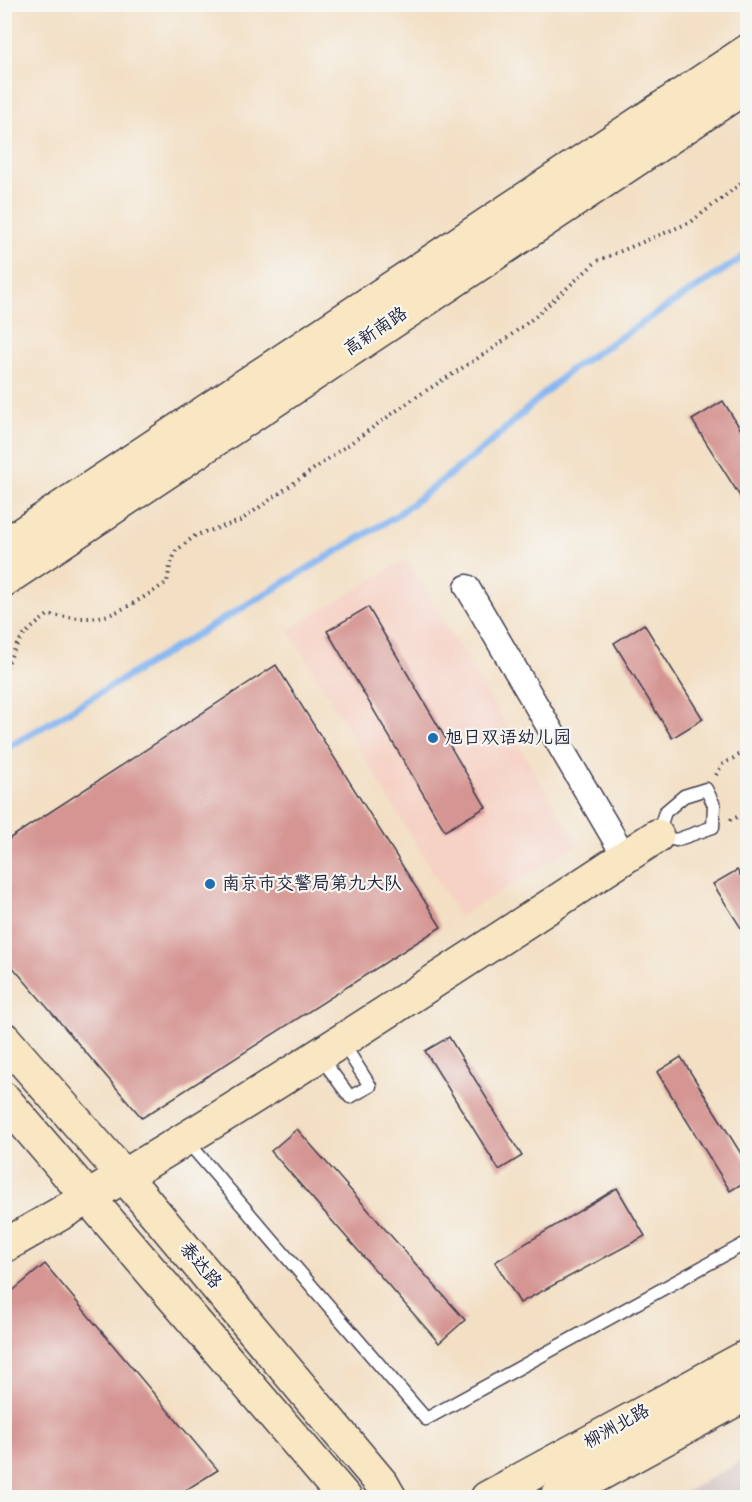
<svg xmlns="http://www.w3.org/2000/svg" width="752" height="1502" font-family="Kalam,'LXGW WenKai TC',sans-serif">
	<rect width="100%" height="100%" fill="#f6f6f2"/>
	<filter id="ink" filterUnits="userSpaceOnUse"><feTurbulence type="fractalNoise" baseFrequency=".0167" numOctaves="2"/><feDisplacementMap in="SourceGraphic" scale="12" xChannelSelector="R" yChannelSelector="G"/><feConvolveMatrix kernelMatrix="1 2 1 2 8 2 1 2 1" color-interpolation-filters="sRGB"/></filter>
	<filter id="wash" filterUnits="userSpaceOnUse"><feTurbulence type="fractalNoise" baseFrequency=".008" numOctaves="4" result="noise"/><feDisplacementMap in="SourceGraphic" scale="24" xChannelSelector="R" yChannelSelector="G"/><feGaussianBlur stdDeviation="1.35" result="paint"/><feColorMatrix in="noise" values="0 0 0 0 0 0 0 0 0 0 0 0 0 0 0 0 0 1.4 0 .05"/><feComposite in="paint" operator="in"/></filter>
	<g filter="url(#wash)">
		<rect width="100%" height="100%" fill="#f3dfc4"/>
		<!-- built -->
		<path fill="#f6d1c5" d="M407 559 578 845 459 916 288 630Z"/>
		<!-- industrial -->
		<path fill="#d1bfbf" d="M747 1458V1497H676Z"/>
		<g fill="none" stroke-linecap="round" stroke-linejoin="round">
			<!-- stream -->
			<path stroke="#85b5f1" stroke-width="7" d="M4 750 396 516 484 448 570 370 748 254"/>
		</g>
		<g id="blocks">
			<!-- building -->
			<path fill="#d59593" d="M723 401 748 441V509L692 420Z
				M368 607 486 807 445 831 327 631Z
				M644 624 703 719 672 738 614 643Z
				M276 665 441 927 142 1118 4 957V842Z
				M737 870 748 887V939L713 884Z
				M449 1037 522 1156 499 1170 425 1051Z
				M681 1057 748 1165V1180L730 1191 657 1072Z
				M297 1129 465 1320 439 1343 271 1151Z
				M617 1188 645 1236 520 1303 495 1262Z
				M45 1264 218 1470 173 1498H4V1298Z"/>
		</g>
	</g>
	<g filter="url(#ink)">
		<use href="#blocks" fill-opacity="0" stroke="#413e50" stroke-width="1.5"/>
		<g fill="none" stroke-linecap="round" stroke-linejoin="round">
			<!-- lane casing -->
			<g stroke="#413e50" stroke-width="15">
				<path id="lane" d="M706 789 714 805 713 827 676 840 657 836 665 812 684 796Z
					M319 1055 350 1097 370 1086 342 1042
					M186 1140 426 1419 748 1242"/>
			</g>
			<!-- street casing -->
			<g stroke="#413e50" stroke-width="27">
				<path id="street" d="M467 587 625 857"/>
			</g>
			<!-- secondary casing -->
			<g stroke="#413e50" stroke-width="36">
				<path id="secondary" d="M4 546 748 51
					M4 580 748 85
					M4 1039 125 1177 382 1484 390 1498
					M4 1099 345 1498
					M4 1246C228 1119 442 976 657 836
					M487 1498 748 1356
					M556 1498 748 1393"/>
			</g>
			<!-- path -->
			<path stroke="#413e50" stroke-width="4" stroke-dasharray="1.5 4.5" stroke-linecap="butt" d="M4 673C17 641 20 636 48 615 67 617 86 620 105 616 121 612 153 592 167 582L170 566 176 551 196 535 240 521 416 397 494 348 536 316 597 261 691 222 748 178
				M716 775 723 764 748 750
				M730 820 748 812"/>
			<!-- lane -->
			<use href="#lane" stroke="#fff" stroke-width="12"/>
			<!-- street -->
			<use href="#street" stroke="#fff" stroke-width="24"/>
			<!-- secondary -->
			<use href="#secondary" stroke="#f9e7c3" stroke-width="33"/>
		</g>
	</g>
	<!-- markers -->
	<g fill="#1f6fb2" stroke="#f6f6f2" stroke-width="2">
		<circle cx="433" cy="738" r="6"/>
		<circle cx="210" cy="884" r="6"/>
	</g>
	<g text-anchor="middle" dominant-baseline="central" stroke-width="4.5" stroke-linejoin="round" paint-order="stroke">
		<!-- street labels -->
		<g font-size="18" fill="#22223b" stroke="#f6f6f2">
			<text transform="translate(376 332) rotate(-34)">高新南路</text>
			<text transform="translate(200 1266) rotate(50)">泰达路</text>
			<text transform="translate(617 1427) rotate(-29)">柳洲北路</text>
		</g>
		<!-- poi labels -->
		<g font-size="18" fill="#22223b" stroke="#f6f6f2" text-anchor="start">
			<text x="445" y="738">旭日双语幼儿园</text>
			<text x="222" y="884">南京市交警局第九大队</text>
		</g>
	</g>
	<!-- margin -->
	<rect width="752" height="1502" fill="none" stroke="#f6f6f2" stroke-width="24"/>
</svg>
